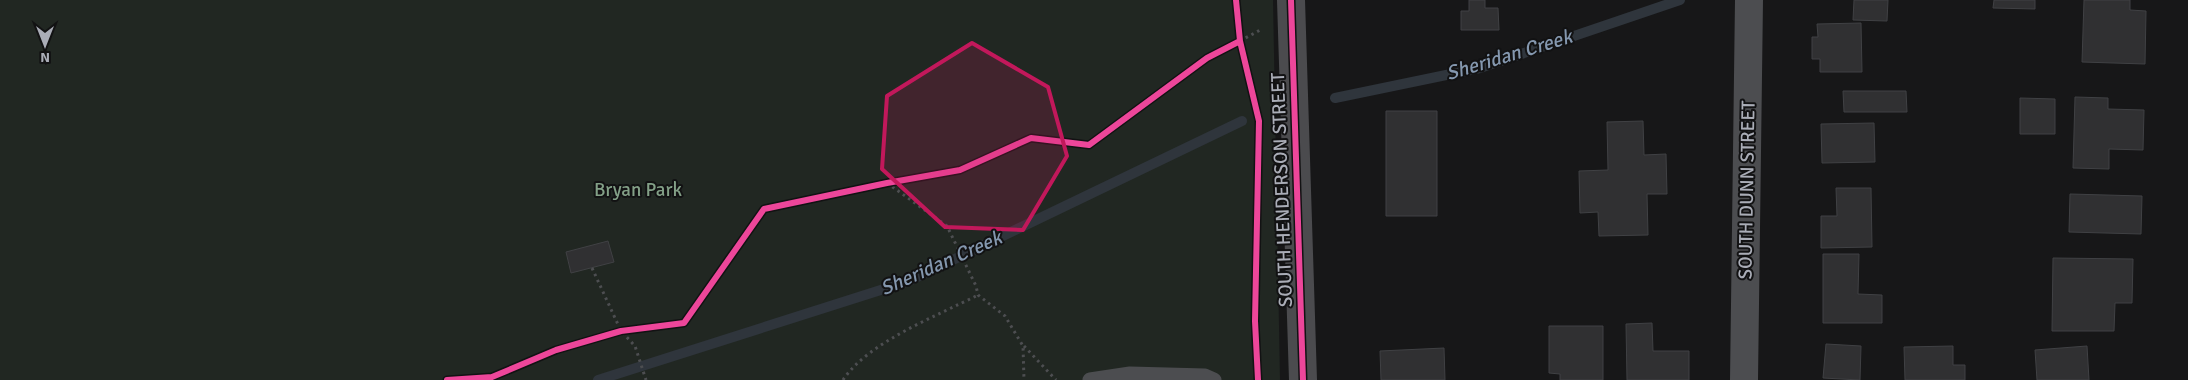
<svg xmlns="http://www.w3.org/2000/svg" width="2188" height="380" font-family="Signika,sans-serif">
	<rect width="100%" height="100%" fill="#171718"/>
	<!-- green -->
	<path fill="#212722" d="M0 0H1273L1280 380H0Z"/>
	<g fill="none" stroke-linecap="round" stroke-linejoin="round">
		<!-- stream -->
		<path stroke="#2f353c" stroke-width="10" d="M1335 98 1480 68 1680 0
			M598 380 909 281 1242 121"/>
	</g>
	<!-- building -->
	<path fill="#303032" stroke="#404144" d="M1469 0H1485V8H1498L1499 30H1461V11H1469Z
		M1854 0H1888L1887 21 1853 20Z
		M1994 0H2035V9L1993 8Z
		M2084 0H2130V10L2146 11 2145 64 2082 62Z
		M1861 23 1862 72H1820V59H1812V37H1818L1817 24Z
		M1843 91H1906L1907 112H1844Z
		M2075 97 2108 98V109L2144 110 2143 150 2109 149V169L2073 168Z
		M2020 98 2055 99V134H2020Z
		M1386 111H1437V216H1386Z
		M1643 121 1644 155 1666 154 1667 194H1647L1648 235 1599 236 1598 212 1580 213 1579 171 1608 170 1607 122Z
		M1874 123 1875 162 1822 163 1821 124Z
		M1836 188H1871L1872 247 1821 248V216H1837Z
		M2070 194 2142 196 2141 234 2069 232Z
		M608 241 614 262 571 273 566 252Z
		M1823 254H1859L1858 294 1882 295V323H1823Z
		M2053 258 2133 259 2132 303H2115L2114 331H2052Z
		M1652 323 1653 351H1689V380H1627L1626 324Z
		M1549 326H1603V380H1560V374L1549 373Z
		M1826 344 1861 346 1860 380 1823 378Z
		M1953 346V365H1965V380H1905L1904 347Z
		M2087 346 2089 380H2037L2035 350Z
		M1444 348 1445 380H1381L1380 351Z"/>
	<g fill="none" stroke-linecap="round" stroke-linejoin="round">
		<!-- path -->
		<path stroke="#4d4e51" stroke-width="3" stroke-dasharray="2.5 4" stroke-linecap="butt" d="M1240 41 1262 29
			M887 183 947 226 976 286 978 295 1005 316 1023 346 1024 380
			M592 268 621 331 635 346 646 380
			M1024 346 1056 380
			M843 380C868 342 937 316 978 295"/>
		<!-- lane -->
		<path stroke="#4c4d50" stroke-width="15" d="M1090 380 1130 374 1205 376 1214 380"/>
		<!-- street -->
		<path stroke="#4c4d50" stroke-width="28" d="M1744 380 1749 0"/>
		<!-- secondary -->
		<path stroke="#4b4b4e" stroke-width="28" d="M1291 0 1303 380"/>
		<!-- cycleway casing -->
		<g stroke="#121213" stroke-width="9">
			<path id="cycleway" d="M1236 0 1240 41 1259 121 1255 321 1258 380
				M1291 0 1303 380
				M447 380 492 377 556 350 621 331 684 323 764 209 887 183 960 170 1031 138 1089 145 1207 58 1240 41"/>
		</g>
		<!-- cycleway -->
		<use href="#cycleway" stroke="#ed469a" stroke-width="6"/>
	</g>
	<!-- marked area -->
	<path fill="#c2185b" fill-opacity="0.2" stroke="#c2185b" stroke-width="4" stroke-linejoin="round" d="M972 43 1048 87 1067 156 1023 230 945 227 882 169 887 96Z"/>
	<g text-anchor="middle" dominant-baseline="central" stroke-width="4" stroke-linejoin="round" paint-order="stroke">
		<!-- park labels -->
		<g font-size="19" fill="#83a087" stroke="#121213">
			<text x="638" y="190">Bryan Park</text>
		</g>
		<!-- street labels -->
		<g font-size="19" fill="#aaadb7" stroke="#121213">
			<text transform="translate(1282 190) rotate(-92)">SOUTH HENDERSON STREET</text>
			<text transform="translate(1747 190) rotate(-89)">SOUTH DUNN STREET</text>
		</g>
		<!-- water labels -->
		<g font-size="20" font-style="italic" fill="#8497ae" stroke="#121213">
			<text transform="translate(1509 55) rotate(-17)">Sheridan Creek</text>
			<text transform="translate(941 263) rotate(-24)">Sheridan Creek</text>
		</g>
	</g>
	<!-- north arrow -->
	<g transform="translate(45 45) rotate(180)" stroke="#121213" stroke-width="4" paint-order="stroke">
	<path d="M0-4L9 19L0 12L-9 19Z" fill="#aaadb7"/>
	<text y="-8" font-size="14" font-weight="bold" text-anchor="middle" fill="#aaadb7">N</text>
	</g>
</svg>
